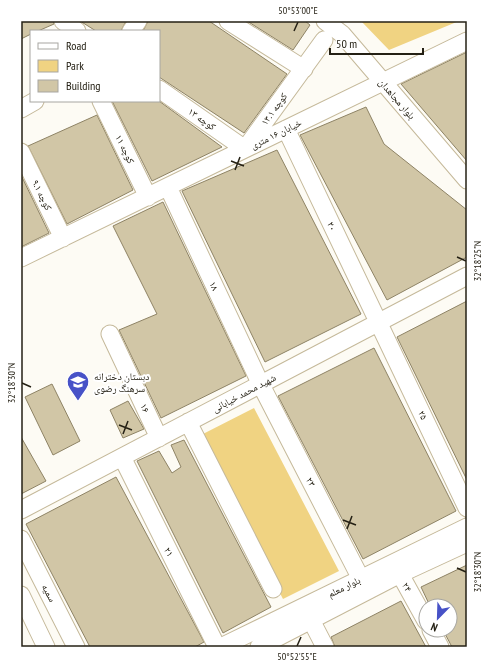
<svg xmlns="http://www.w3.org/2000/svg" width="488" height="668" font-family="'PT Sans Narrow','Noto Naskh Arabic',sans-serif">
	<rect width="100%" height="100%" fill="#fdfbf4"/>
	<!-- green -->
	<path fill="#f0d382" d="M361 21H459L389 50Z
		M254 408 339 571 283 599 199 436Z"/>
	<!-- building -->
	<path fill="#d1c6a6" stroke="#8e8365" d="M21 21H53L54 24 38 31H31V34L21 39Z
		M80 21H126L121 31H96Z
		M148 21H209L287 74 244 133 159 77V31H143Z
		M247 21H305L310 25 293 50Z
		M467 52V161L401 84Z
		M112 101H159L222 147 152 181Z
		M366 107 384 144 467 210V257L387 300 300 135Z
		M97 115 133 190 67 224 28 146Z
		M277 150 361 314 265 362 182 191Z
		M21 175 49 233 21 247Z
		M163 202 246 376 161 418 119 330 157 314 113 226Z
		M467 301V480L397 337Z
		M374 348 456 511 363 559 278 396Z
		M52 384 80 441 53 455 25 397Z
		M128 401 144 429 123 438 110 410Z
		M21 437 46 481 21 494Z
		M184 440 271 607 223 633 137 461 159 451 172 473 181 467 171 445Z
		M116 477 204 642 195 647H90L26 524Z
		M467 565V647H452L443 630H450V606H430L421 587Z
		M401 601 426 647H335L331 637Z"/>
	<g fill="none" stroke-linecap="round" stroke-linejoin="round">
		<!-- minor casing -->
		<g stroke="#c5b99a" stroke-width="19">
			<path id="minor" d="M63 21 77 31
				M228 21 304 69
				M325 21 342 34 467 180
				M131 31 138 21
				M159 89 245 149 324 40
				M101 101 148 197
				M21 109 35 101
				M286 129 467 508
				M21 152 63 238
				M168 187 261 385 361 579
				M21 258 467 41
				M110 334 159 438
				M188 422 273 589
				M122 457 217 647
				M21 510 467 276
				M21 539 76 647
				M400 574 426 621
				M21 595 46 647
				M311 620 325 647
				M431 630 440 647
				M221 647 467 527
				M259 647 400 574 467 543"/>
		</g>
		<!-- minor -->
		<use href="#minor" stroke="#fff" stroke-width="17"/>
	</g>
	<!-- ticks -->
	<path fill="none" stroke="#242014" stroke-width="1.5" d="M294 31 298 22M231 161 244 166M235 170 240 157M457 257 466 261M22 383 31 387M119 425 132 430M123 434 128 421M343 520 356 525M347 529 352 516M457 568 466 572M297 646 301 637"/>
	<!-- icons -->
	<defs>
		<g id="school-pin" transform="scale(1.15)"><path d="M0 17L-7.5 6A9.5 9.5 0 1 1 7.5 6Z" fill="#4752c7" stroke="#fff"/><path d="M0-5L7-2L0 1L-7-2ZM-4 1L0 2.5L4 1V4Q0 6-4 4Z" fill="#fff"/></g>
	</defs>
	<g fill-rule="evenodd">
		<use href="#school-pin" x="78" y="382"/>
	</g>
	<g text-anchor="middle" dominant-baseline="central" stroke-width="4" stroke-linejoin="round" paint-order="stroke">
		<!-- street labels -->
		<g font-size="10" fill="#242014" stroke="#fff">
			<text transform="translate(397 99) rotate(49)">بلوار مجاهدان</text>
			<text transform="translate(274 109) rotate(-54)">کوچه ۱۳.۱</text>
			<text transform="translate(202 119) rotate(35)">کوچه ۱۳</text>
			<text transform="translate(276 134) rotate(-26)">خیابان ۱۶ متری</text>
			<text transform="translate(125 149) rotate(64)">کوچه ۱۱</text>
			<text transform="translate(42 195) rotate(64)">کوچه ۹.۱</text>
			<text transform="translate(332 226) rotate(65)">۲۰</text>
			<text transform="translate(214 286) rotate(65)">۱۸</text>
			<text transform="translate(244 393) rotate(-28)">شهید محمد خیابانی</text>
			<text transform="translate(145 408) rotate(65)">۱۶</text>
			<text transform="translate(423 415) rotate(64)">۲۵</text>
			<text transform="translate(311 482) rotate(63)">۲۳</text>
			<text transform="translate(169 552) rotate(63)">۲۱</text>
			<text transform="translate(344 587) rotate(-26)">بلوار معلم</text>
			<text transform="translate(407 587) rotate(61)">۲۴</text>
			<text transform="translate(49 593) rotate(63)">سمیه</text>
		</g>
		<!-- poi labels -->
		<g font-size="10" fill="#242014" stroke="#fff" text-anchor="start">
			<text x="94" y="376">دبستان دخترانه<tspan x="94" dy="12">سرهنگ رضوی</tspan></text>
		</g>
	</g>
	<!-- border -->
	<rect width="488" height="668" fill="none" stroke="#ffffff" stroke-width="44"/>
	<!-- legend -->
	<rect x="30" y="30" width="130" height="72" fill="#ffffff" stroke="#a7a6a1"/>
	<rect x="38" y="43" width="20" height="6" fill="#ffffff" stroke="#a7a6a1"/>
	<text x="66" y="50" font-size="12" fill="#242014">Road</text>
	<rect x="38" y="60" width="20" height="12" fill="#f0d382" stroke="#a7a6a1"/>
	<text x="66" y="70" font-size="12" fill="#242014">Park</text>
	<rect x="38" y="80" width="20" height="12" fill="#d1c6a6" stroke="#a7a6a1"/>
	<text x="66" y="90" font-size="12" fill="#242014">Building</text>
	<!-- north arrow -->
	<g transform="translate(438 618) rotate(203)"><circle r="19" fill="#ffffff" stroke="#a7a6a1"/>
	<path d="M0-3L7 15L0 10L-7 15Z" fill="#4752c7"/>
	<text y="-6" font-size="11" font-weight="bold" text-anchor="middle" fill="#242014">N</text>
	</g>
	<!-- scale -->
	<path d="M330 48v6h93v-6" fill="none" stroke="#242014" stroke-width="2"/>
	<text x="336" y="48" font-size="12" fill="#242014" stroke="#ffffff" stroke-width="3" paint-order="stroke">50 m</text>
	<rect x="22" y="22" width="444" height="624" fill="none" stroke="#242014" stroke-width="1.5"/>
	<g font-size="10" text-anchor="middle" fill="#242014">
		<text x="298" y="14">50°53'00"E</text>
		<text transform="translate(477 261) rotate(-90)" y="4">32°18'25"N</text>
		<text transform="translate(11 383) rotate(-90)" y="4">32°18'30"N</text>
		<text transform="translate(477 572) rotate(-90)" y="4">32°18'30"N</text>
		<text x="297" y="660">50°52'55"E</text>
	</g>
</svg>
